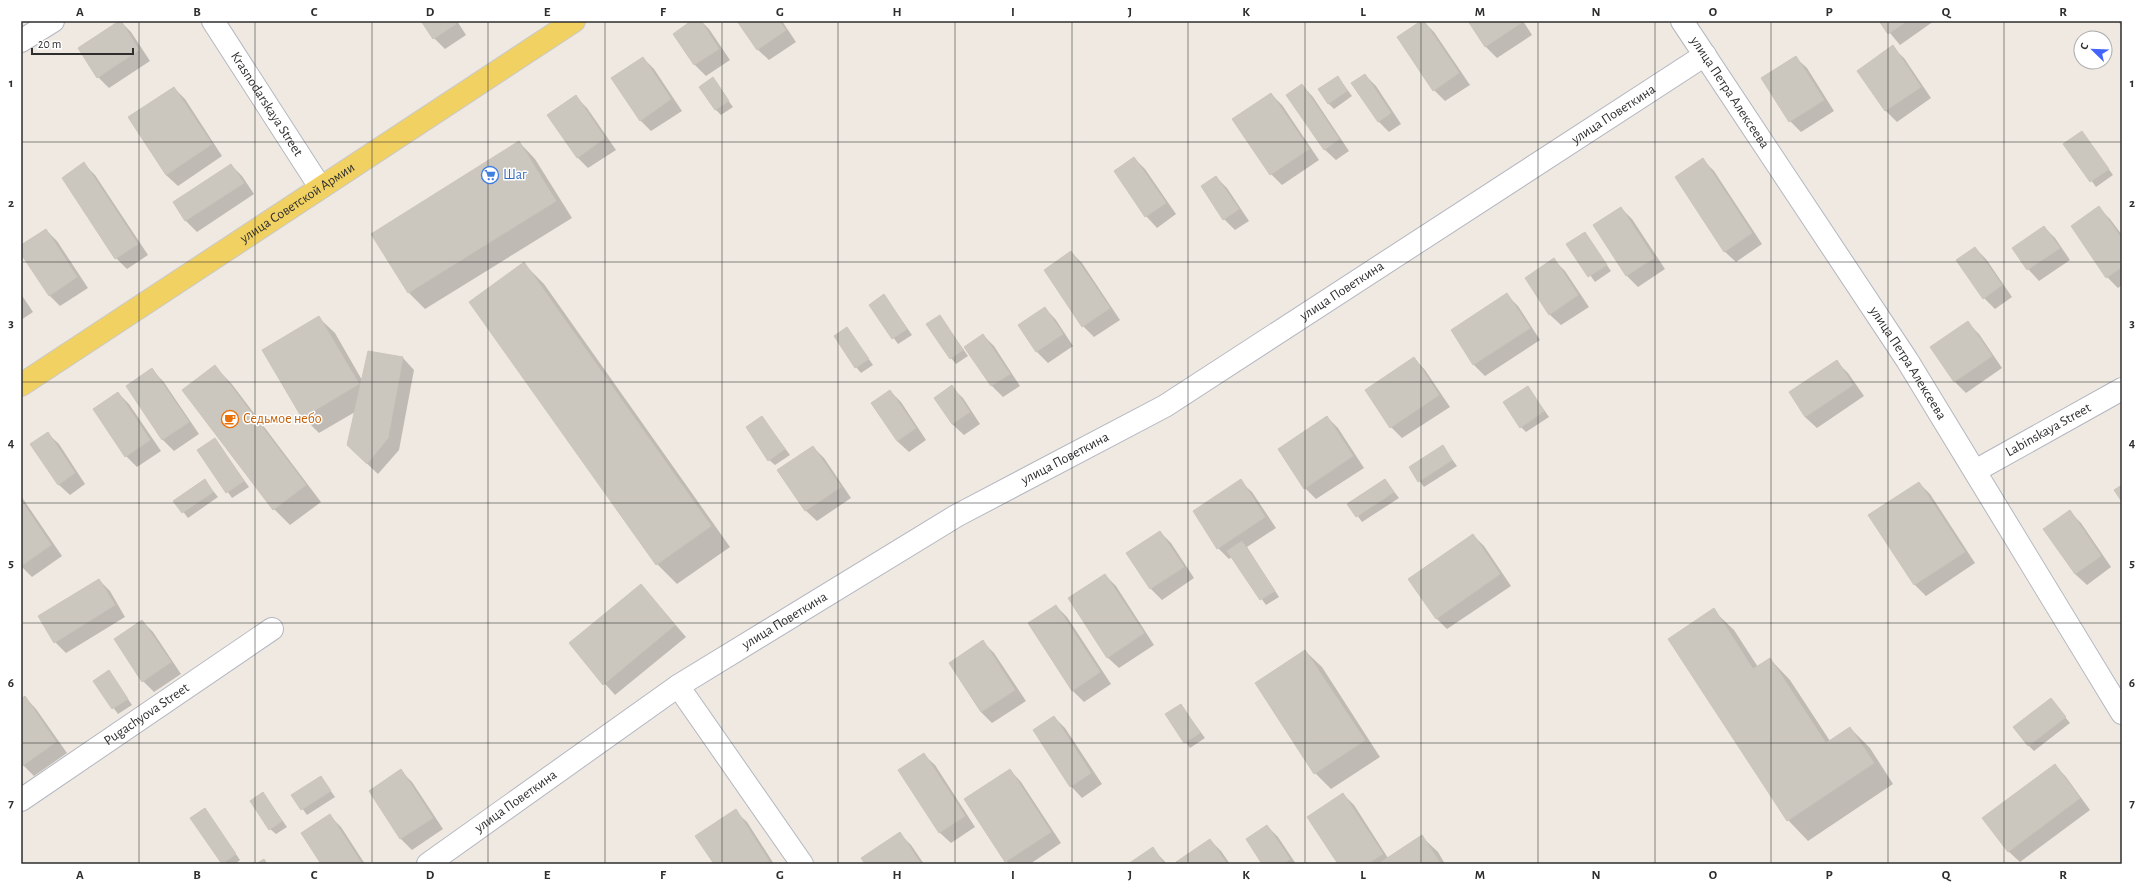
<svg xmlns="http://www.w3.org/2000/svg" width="2143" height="885" font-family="'Alegreya Sans',sans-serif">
	<rect width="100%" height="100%" fill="#efe9e1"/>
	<!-- shadow -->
	<path fill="#0003" d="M120 21 131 32 150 61 109 88 98 77Z
		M423 21H457L466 35 445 49 434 38Z
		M693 21H701L709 29 730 60 706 76 695 65 674 34Z
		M739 21H782L796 42 769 60 757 49Z
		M1423 21 1434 32 1470 85 1445 101 1434 90Z
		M1469 21H1523L1532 35 1497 58 1486 47Z
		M1880 21H1934L1900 45Z
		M2118 21H2122V27Z
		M1892 47 1904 58 1931 98 1897 122 1886 111 1858 71Z
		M1795 57 1807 68 1834 111 1801 132 1790 121Z
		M643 58 654 69 682 111 651 131 640 120Z
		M1365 75 1376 86 1401 124 1389 132 1378 121Z
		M1338 77 1352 96 1334 109 1328 103Z
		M712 78 733 107 721 115 715 109Z
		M1302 85 1313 97 1349 151 1336 160 1324 149Z
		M174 88 185 99 222 156 178 186 166 175 129 118Z
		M1271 94 1282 105 1319 160 1282 185 1271 174Z
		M576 97 587 108 616 150 588 168 577 157Z
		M2082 132 2113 175 2096 187 2065 144Z
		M519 142 535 159 572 218 425 309 409 293Z
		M1134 158 1145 169 1176 214 1157 228 1146 216Z
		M1703 160 1714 171 1762 244 1736 262 1724 251Z
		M84 164 95 175 148 255 127 269 116 258Z
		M231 165 242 176 254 194 197 232 186 221 175 203Z
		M1216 177 1227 188 1249 221 1235 230 1224 219 1202 187Z
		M1621 208 1632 219 1665 269 1638 287 1627 276 1594 226Z
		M2099 208 2110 219 2122 235V285L2118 288 2107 277Z
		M2044 227 2055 238 2070 260 2039 281 2028 269 2013 248Z
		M46 230 57 241 88 288 60 306 49 295 21 252V247Z
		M1585 233 1611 271 1595 282 1568 244Z
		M1975 248 1986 259 2012 297 1995 309 1984 298Z
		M1071 252 1082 263 1120 320 1094 337 1083 326Z
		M1554 260 1565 271 1589 307 1561 325 1549 314Z
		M524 264 544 284 730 547 677 584 657 564Z
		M21 294 33 312 21 320Z
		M884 295 912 335 898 344 870 305Z
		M1507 295 1518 306 1540 340 1485 376 1474 365 1452 331Z
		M1045 308 1056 320 1073 346 1048 363 1037 352 1019 326Z
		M940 316 968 356 956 364 951 358Z
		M318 317 335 333 362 380 403 358 414 370 399 450 378 474 359 456 355 412 319 433 303 417Z
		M1968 323 1979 334 2002 368 1966 393 1955 382 1931 348Z
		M847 328 873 365 861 373 856 367Z
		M983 335 994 346 1020 386 1003 397 992 386 966 347Z
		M1414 358 1425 370 1450 407 1402 438 1391 427Z
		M1837 362 1848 373 1864 396 1817 428 1805 417Z
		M215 367 231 383 321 502 290 525 274 509Z
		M152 370 163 381 199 434 174 451 163 440 128 387Z
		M951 387 963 398 980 424 964 435 952 424Z
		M1528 387 1549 417 1526 432 1521 427Z
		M890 391 901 402 926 440 909 452 897 441Z
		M118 393 129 404 161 451 137 467 126 456Z
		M762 417 790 455 775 465 769 460Z
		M1327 417 1338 428 1364 468 1316 499 1305 488Z
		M47 433 59 444 85 484 70 495 58 484Z
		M215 440 249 487 232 498 199 451Z
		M1442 446 1457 466 1424 487 1410 468Z
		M813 447 824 458 851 498 817 521 805 510Z
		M1385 480 1399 498 1362 522 1349 504Z
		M205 481 218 497 188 518 175 501Z
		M1240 481 1252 492 1276 528 1247 547 1279 597 1266 605 1232 557 1229 559 1218 548Z
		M1919 483 1930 494 1975 563 1926 596 1915 585 1870 516Z
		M21 496 62 556 32 577 21 566Z
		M2070 512 2081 523 2111 567 2087 585 2075 574 2045 529Z
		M1160 532 1171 543 1194 578 1162 600 1151 589Z
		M1473 535 1484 546 1511 586 1447 629 1436 618Z
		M1105 575 1116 586 1154 645 1119 668 1107 657Z
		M99 580 110 591 125 617 66 653 55 642Z
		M641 585 686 637 615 695 570 644Z
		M1056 606 1067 617 1111 684 1084 702 1073 691 1029 624Z
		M1713 610 1734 630 1758 667 1770 659 1790 680 1830 741 1850 728 1870 748 1893 784 1808 841 1788 820Z
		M142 621 153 632 181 674 154 692 143 681Z
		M983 642 994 653 1026 701 992 723 981 712 950 664Z
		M1305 651 1322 667 1380 757 1331 789 1315 773Z
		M109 671 132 705 118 714 94 681Z
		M25 697 36 709 67 753 34 776 21 763V700Z
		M2051 700 2070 723 2034 751 2028 745Z
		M1181 705 1205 738 1190 748 1166 714Z
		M1054 717 1065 728 1102 784 1082 798 1071 786 1034 730Z
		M923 754 935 765 975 827 951 843 939 832Z
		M2055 765 2066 777 2090 810 2020 862 2008 851Z
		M1010 770 1021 782 1061 843 1030 864H1009L1006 861Z
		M401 771 412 782 443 829 412 850 401 839 370 791Z
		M321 777 335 797 307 815 293 796Z
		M263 793 287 827 276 834 270 829Z
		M1343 794 1354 805 1388 858 1421 836 1438 852 1445 864H1339Z
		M205 810 240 860 235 864H222L192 819Z
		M735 811 747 822 774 864H715Z
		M330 816 341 827 365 864H322Z
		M1267 826 1278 837 1296 864H1263Z
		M900 834 911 845 924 864H866Z
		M1210 840 1221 851 1230 864H1179Z
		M1153 849 1167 864H1130Z"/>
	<!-- building -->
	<path fill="#cbc7bf" stroke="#cbc5ba" d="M119 21H121L139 50 97 78 78 48Z
		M421 21H454L456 24 433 39Z
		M691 21H701L719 49 694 65 673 34Z
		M737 21H779L786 30 757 50Z
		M1421 21H1424L1459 73 1433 91 1397 37Z
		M1468 21H1520L1521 23 1485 47Z
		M1879 21H1907L1888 34Z
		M1893 45 1921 87 1885 111 1857 71Z
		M1796 56 1824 100 1789 122 1761 78Z
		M643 57 671 99 640 121 611 78Z
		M1365 74 1391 113 1378 122 1351 83Z
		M1338 76 1347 91 1328 104 1318 89Z
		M713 77 729 101 715 110 699 87Z
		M1302 84 1339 139 1324 150 1286 95Z
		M174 87 212 144 166 175 128 117Z
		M1271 93 1309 149 1270 175 1232 119Z
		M576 95 605 138 577 158 547 115Z
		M2082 131 2109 169 2090 182 2063 144Z
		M519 141 556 201 408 293 371 234Z
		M1134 157 1166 203 1145 217 1114 171Z
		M1703 158 1752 233 1724 252 1675 177Z
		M84 162 138 244 115 259 62 178Z
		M231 164 244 183 185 221 173 202Z
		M1216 176 1239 209 1223 220 1201 186Z
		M2099 206 2122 239V267L2106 278 2071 226Z
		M1621 207 1654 258 1626 276 1593 225Z
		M2044 226 2060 248 2027 270 2012 248Z
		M46 229 77 277 49 296 21 254V245Z
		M1585 232 1607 265 1588 277 1566 244Z
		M1975 247 2002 285 1983 299 1956 260Z
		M1071 251 1110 308 1082 327 1044 270Z
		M1554 258 1578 295 1549 315 1525 278Z
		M524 262 711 526 656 565 469 302Z
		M1507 293 1530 328 1473 365 1451 330Z
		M884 294 907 329 892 339 869 305Z
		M1045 307 1063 334 1036 352 1018 325Z
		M940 315 963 350 950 359 926 324Z
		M319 316 359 384 302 418 262 350Z
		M1968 321 1992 356 1954 382 1930 347Z
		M847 327 869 359 855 368 834 336Z
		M983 334 1010 374 991 386 964 347Z
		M368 351 403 357 388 438 367 464 347 445Z
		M1414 357 1439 395 1390 428 1365 390Z
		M1837 360 1853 385 1805 417 1789 392Z
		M215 365 306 485 273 510 182 390Z
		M152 368 189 422 162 440 126 386Z
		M952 385 970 412 952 424 934 398Z
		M1528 386 1544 411 1520 428 1503 402Z
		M890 390 916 428 897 441 871 403Z
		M118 392 150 440 125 457 93 409Z
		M762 416 785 449 768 461 746 427Z
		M1327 416 1353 456 1304 489 1278 449Z
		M48 432 75 473 58 485 30 444Z
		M215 438 244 481 226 493 197 450Z
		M1443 445 1452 460 1418 482 1409 467Z
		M813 446 841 487 805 511 777 470Z
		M205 479 213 492 182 513 173 501Z
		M1241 479 1265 517 1217 549 1193 511Z
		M1385 479 1394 492 1356 517 1347 504Z
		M1919 482 1965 552 1914 585 1868 515Z
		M2122 485V502L2114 490Z
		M21 500 51 545 21 566Z
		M2070 510 2101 556 2075 574 2043 529Z
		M1160 531 1184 567 1150 589 1126 553Z
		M1473 534 1500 574 1436 619 1408 579Z
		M1242 541 1275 591 1260 600 1227 551Z
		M1105 574 1144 633 1107 658 1068 598Z
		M99 579 115 605 54 643 38 616Z
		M641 584 675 625 603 685 569 643Z
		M1056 605 1100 672 1072 691 1028 623Z
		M1714 608 1753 669 1770 658 1826 743 1850 727 1874 763 1787 821 1668 639Z
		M142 620 171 662 142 682 114 639Z
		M983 640 1015 690 981 712 949 663Z
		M1305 650 1365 740 1314 774 1255 683Z
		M109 670 128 699 112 709 93 681Z
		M25 696 56 742 22 766 21 699Z
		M2051 698 2066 717 2028 746 2013 727Z
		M1181 704 1200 733 1184 743 1165 714Z
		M1054 716 1091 773 1070 787 1033 730Z
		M924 753 965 816 939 833 898 770Z
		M2055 764 2080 798 2008 852 1982 818Z
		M401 769 433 818 400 839 369 791Z
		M1010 769 1051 832 1005 862 964 799Z
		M321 776 331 791 301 810 291 795Z
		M263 792 282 821 269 830 250 801Z
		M1343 793 1383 854 1367 864H1338L1307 817Z
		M205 808 236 854 222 864 190 818Z
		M736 809 769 861 765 864H714L695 836Z
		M330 814 362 864H321L301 833Z
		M1267 825 1290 859 1283 864H1262L1246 839Z
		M900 832 921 864H865L861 858Z
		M1422 835 1441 864H1382L1381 862Z
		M1210 839 1227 864H1177L1176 862Z
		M1153 847 1164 864H1128Z
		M264 859 267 864H256Z"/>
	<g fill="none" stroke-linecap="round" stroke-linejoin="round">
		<!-- street casing -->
		<g stroke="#b4b7c1" stroke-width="24">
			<g id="street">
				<path id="s1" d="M1682 21 1907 360 2122 713"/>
				<path d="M21 41 53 21"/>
				<path id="s2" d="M1975 471 2122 389"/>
				<path d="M678 686 802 864"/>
				<path id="s3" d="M21 800 272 629"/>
				<path id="s4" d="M428 864 678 686 956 516 1165 406 1705 55"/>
			</g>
		</g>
		<!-- secondary casing -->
		<g stroke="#b4b7c1" stroke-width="24">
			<g id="secondary">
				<path id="s5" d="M213 21 320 187"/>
			</g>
		</g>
		<!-- primary casing -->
		<g stroke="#c9c9c9" stroke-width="24">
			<g id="primary">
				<path id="s6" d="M21 385 574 21"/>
			</g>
		</g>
		<!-- street -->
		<use href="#street" stroke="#fff" stroke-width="22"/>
		<!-- secondary -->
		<use href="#secondary" stroke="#fff" stroke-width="22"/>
		<!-- primary -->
		<use href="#primary" stroke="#f2d163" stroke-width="22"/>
	</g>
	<!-- grid -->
	<path fill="none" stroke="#2e2e2e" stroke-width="1" stroke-opacity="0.55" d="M139 21V864M255 21V864M372 21V864M488 21V864M605 21V864M722 21V864M838 21V864M955 21V864M1072 21V864M1188 21V864M1305 21V864M1421 21V864M1538 21V864M1655 21V864M1771 21V864M1888 21V864M2004 21V864M21 142H2122M21 262H2122M21 382H2122M21 503H2122M21 623H2122M21 743H2122"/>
	<!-- icons -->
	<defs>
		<g id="supermarket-ring" transform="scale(0.9)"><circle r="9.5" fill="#fff" stroke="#3f7fe0" stroke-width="1.5"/><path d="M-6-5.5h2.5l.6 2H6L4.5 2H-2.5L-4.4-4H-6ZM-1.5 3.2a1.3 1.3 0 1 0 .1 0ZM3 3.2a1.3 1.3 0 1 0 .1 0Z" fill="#3f7fe0"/></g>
		<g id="cafe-ring" transform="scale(0.9)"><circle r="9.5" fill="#fff" stroke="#e8710a" stroke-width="1.5"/><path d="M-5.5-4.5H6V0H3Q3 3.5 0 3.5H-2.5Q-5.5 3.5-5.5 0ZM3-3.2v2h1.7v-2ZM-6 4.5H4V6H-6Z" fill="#e8710a"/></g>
	</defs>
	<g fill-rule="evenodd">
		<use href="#supermarket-ring" x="490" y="175"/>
		<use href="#cafe-ring" x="230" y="419"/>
	</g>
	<g text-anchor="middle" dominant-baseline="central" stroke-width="3" stroke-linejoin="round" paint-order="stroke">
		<!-- street labels -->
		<g font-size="14" fill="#2e2e2e" stroke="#fff">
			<text stroke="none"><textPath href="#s1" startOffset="86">улица Петра Алексеева</textPath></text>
			<text stroke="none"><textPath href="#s5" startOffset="99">Krasnodarskaya Street</textPath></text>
			<text stroke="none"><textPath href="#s4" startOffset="1404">улица Поветкина</textPath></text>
			<text stroke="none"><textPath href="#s6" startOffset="331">улица Советской Армии</textPath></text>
			<text stroke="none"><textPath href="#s4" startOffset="1080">улица Поветкина</textPath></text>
			<text stroke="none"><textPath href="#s1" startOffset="410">улица Петра Алексеева</textPath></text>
			<text stroke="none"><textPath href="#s2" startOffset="84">Labinskaya Street</textPath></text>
			<text stroke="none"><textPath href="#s4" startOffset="756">улица Поветкина</textPath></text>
			<text stroke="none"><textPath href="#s4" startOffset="432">улица Поветкина</textPath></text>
			<text stroke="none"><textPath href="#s3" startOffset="152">Pugachyova Street</textPath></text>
			<text stroke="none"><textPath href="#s4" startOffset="108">улица Поветкина</textPath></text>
		</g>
		<!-- shop labels -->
		<g font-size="14" fill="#366cbe" stroke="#fff" text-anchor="start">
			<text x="503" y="175">Шаг</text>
		</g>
		<!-- food labels -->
		<g font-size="14" fill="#c56008" stroke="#fff" text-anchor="start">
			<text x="243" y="419">Седьмое небо</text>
		</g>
	</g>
	<!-- border -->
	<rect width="2143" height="885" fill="none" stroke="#ffffff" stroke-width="44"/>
	<!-- north arrow -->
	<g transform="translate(2093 50) rotate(293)"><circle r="19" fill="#ffffff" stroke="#ababab"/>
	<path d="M0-3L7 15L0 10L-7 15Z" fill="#4264fb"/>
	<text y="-6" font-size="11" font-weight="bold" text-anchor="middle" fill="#2e2e2e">С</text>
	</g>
	<!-- scale -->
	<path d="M32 48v6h101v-6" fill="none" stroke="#2e2e2e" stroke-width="2"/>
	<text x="38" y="48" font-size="12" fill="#2e2e2e" stroke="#ffffff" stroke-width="3" paint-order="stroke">20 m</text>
	<rect x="22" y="22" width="2099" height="841" fill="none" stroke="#2e2e2e" stroke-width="1.5"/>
	<g font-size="13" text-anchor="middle" font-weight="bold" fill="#2e2e2e">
		<text x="80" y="16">A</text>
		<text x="197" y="16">B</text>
		<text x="314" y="16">C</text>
		<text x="430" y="16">D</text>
		<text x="547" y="16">E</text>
		<text x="663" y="16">F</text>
		<text x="780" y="16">G</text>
		<text x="897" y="16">H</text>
		<text x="1013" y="16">I</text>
		<text x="1130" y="16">J</text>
		<text x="1246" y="16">K</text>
		<text x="1363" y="16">L</text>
		<text x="1480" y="16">M</text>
		<text x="1596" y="16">N</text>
		<text x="1713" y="16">O</text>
		<text x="1829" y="16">P</text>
		<text x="1946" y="16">Q</text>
		<text x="2063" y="16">R</text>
		<text x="11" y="87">1</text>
		<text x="2132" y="87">1</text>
		<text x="11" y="207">2</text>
		<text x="2132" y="207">2</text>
		<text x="11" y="327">3</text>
		<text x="2132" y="327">3</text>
		<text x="11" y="447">4</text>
		<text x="2132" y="447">4</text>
		<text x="11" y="567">5</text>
		<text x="2132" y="567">5</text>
		<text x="11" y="687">6</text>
		<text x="2132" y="687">6</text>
		<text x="11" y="807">7</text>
		<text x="2132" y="807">7</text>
		<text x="80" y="879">A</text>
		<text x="197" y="879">B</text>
		<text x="314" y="879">C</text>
		<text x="430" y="879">D</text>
		<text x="547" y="879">E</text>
		<text x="663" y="879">F</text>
		<text x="780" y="879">G</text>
		<text x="897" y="879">H</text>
		<text x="1013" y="879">I</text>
		<text x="1130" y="879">J</text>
		<text x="1246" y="879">K</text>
		<text x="1363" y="879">L</text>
		<text x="1480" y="879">M</text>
		<text x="1596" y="879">N</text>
		<text x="1713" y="879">O</text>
		<text x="1829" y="879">P</text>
		<text x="1946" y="879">Q</text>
		<text x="2063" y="879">R</text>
	</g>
</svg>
